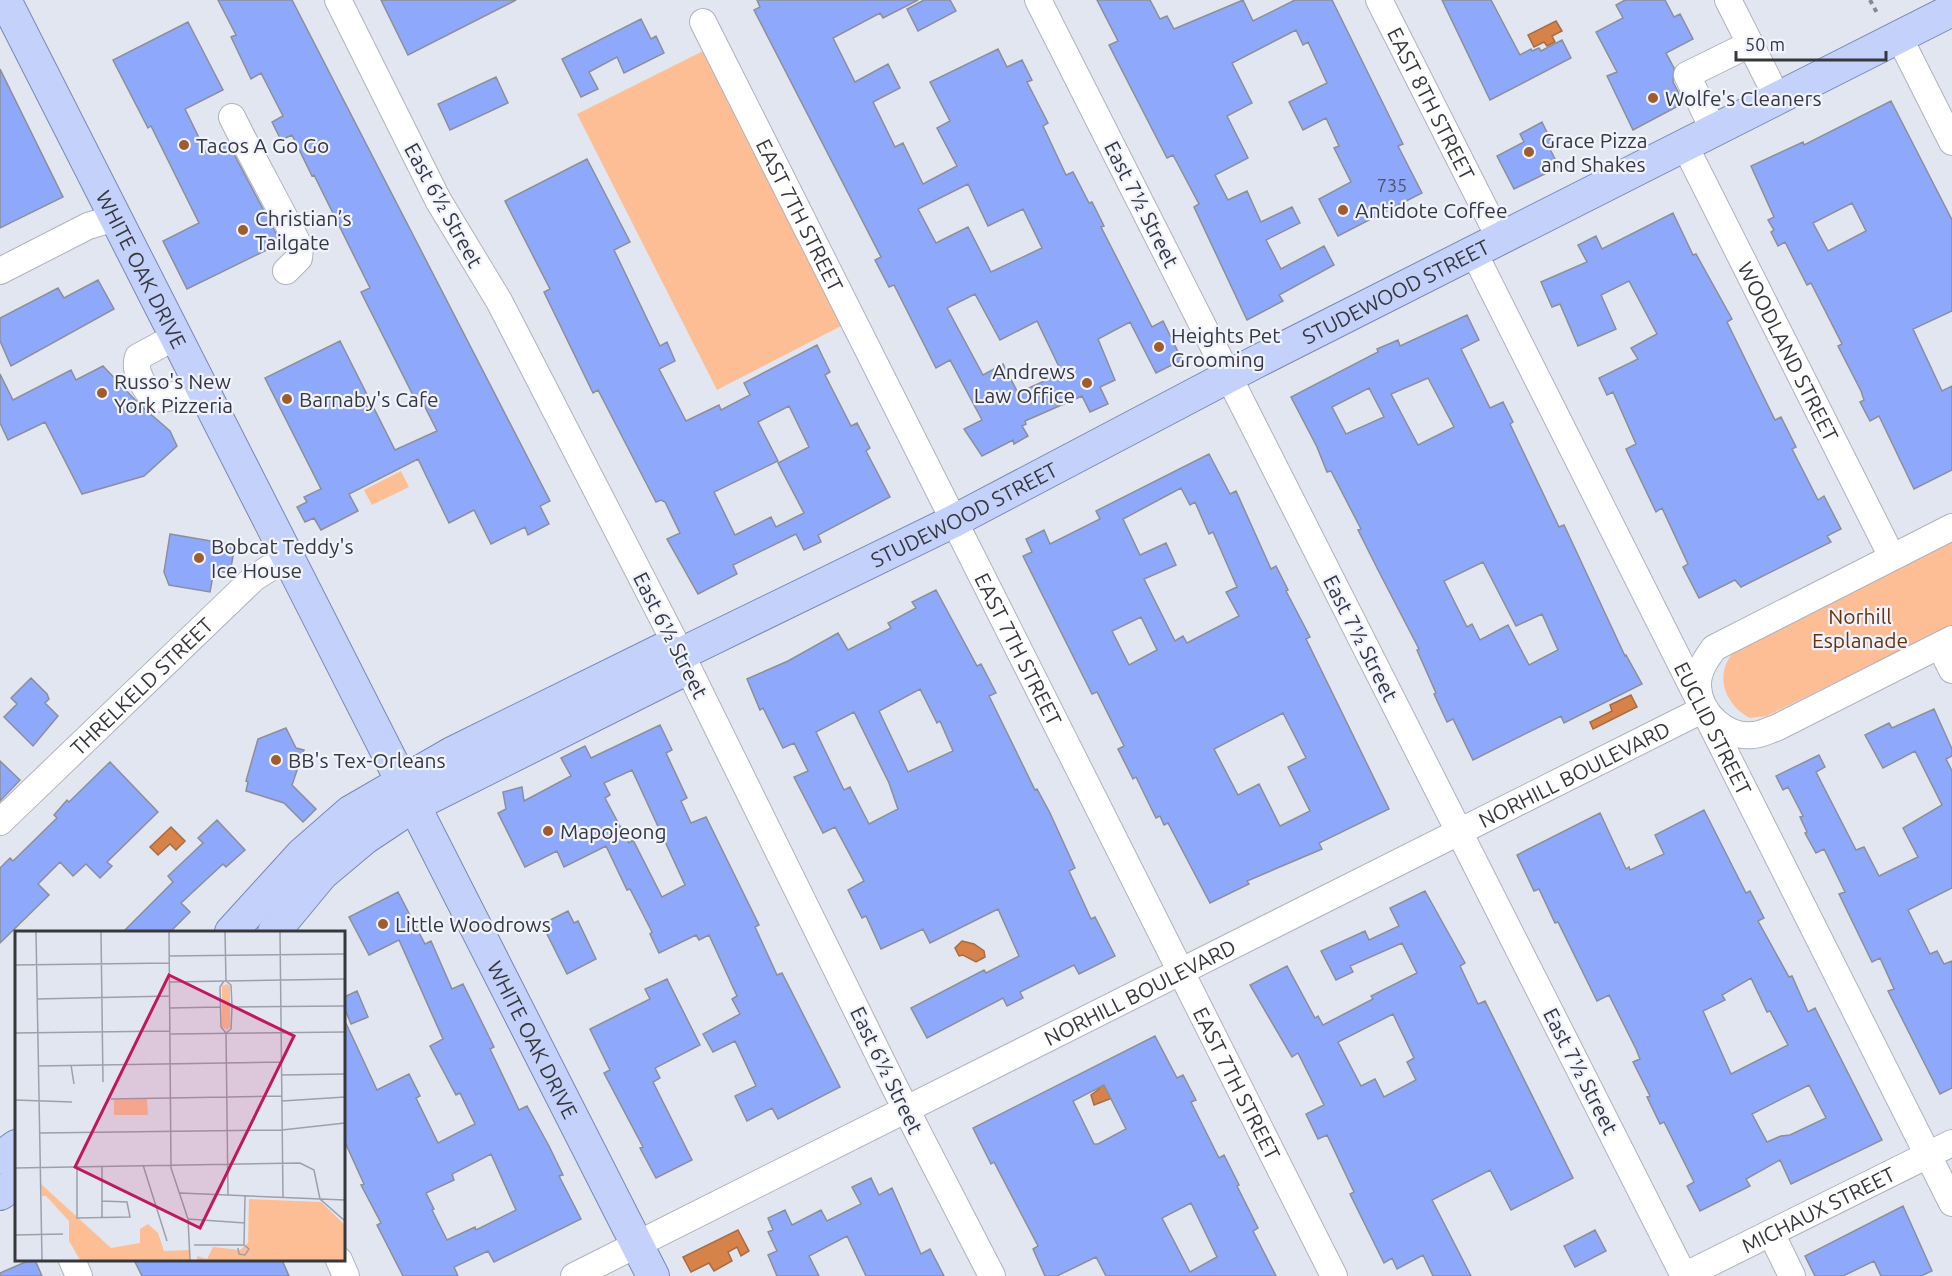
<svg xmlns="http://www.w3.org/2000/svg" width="1952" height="1276" font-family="Ubuntu,sans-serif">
	<rect width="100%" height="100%" fill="#e2e6f1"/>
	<!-- green -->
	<path fill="#fdbe96" d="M703 51 843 325 717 390 577 114Z
		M401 471 409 487 372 505 364 490Z
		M1952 541V625L1767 716 1750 718C1725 705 1714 675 1733 653Z"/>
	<!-- water -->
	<path fill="#d68249" stroke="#a66c45" stroke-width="1.5" d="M1556 21 1562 31 1552 36 1555 42 1547 46 1544 42 1534 47 1528 35Z
		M1631 695 1637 707 1593 729 1590 722 1612 711 1610 705Z
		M171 827 185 841 176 850 170 844 158 855 150 847Z
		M962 941 974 944 984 951 985 957 976 962 963 955 959 956 955 948Z
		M1104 1073 1112 1098 1094 1105 1091 1095 1099 1089 1094 1078Z
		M738 1230 749 1251 741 1256 737 1247 728 1252 732 1261 714 1271 709 1263 691 1272 683 1257Z"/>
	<!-- building -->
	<path fill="#8ea8fc" stroke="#8c8f99" stroke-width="1.5" fill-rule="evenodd" d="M218 0H292L550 501 540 506 549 524 528 535 525 527 491 544 474 510 449 523 418 459 349 494 358 511 321 530 314 518 305 522 297 507 307 502 304 497 321 489 265 378 340 341 395 450 437 431 422 401 417 403 361 292 370 288 314 175 312 176 292 135 281 140 272 122 283 116 261 73 251 79 231 37 236 35Z
		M381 0H516L408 55Z
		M757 0H918L883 18 880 13 833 38 855 82 888 64 900 88 873 102 895 147 903 143 923 184 957 166 937 128 950 121 930 82 998 49 1007 67 1022 60 1032 80 1027 82 1048 123 1043 126 1066 175 1073 172 1089 203 1092 202 1104 226 1101 227 1152 327 1163 321 1182 360 1156 373 1130 322 1098 339 1115 380 1100 387 1108 404 1090 412 1082 396 1025 421 1026 424 1022 426 1028 436 1014 444 1013 440 982 456 964 429 982 420 950 360 936 368 894 285 889 287 875 260 881 257 754 10 760 7ZM968 184 988 226 1023 209 1042 248 991 272 968 227 936 243 918 209ZM975 294 1000 340 1037 321 1062 373 1018 393 1003 364 983 375 947 308Z
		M924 0H950L956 11 918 31 907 9Z
		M1097 0H1150L1160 19 1167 16 1174 29 1243 0 1253 21 1295 0H1332L1403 144 1398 146 1422 193 1338 236 1319 199 1351 182 1334 148 1339 146 1326 118 1303 130 1289 102 1327 83 1308 42 1303 45 1296 30 1232 63 1252 103 1227 116 1248 158 1215 175 1228 200 1247 191 1261 222 1292 207 1300 223 1266 240 1281 269 1324 246 1334 265 1279 295 1283 301 1247 320 1194 207 1199 204 1173 155 1167 158 1109 45 1118 41Z
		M1442 0H1491L1520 55 1531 49 1532 51 1539 48 1541 51 1562 40 1571 58 1490 100Z
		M1625 0H1665L1674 17 1680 14 1693 39 1666 53 1674 68 1673 82 1684 103 1633 130 1607 76 1617 72 1596 32 1623 18 1616 5Z
		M641 19 651 39 656 36 664 53 624 73 617 57 589 72 598 89 581 97 562 59Z
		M188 22 223 90 185 109 206 152 227 141 281 243 187 289 163 241 199 223 151 126 148 128 113 60Z
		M0 69 63 197 0 228Z
		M496 77 508 103 450 130 438 104Z
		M1891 101 1952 220V311L1913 329 1942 391 1952 386V470L1914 489 1879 416 1870 421 1860 402 1864 400 1861 391 1838 346 1842 344 1811 283 1807 285 1785 242 1778 246 1771 232 1774 230 1768 220 1774 217 1751 166 1803 142 1804 145ZM1852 203 1866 231 1828 251 1813 223Z
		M1542 122 1553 145 1549 147 1559 167 1514 189 1497 156 1524 142 1520 134Z
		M587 159 630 242 614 250 660 346 667 342 675 361 659 369 686 421 719 405 721 410 750 395 744 383 817 345 830 372 825 375 851 426 857 423 870 448 866 451 890 497 818 535 821 542 804 550 796 534 733 565 737 574 698 594 667 539 680 533 665 502 661 500 656 502 598 390 593 393 544 292 550 289 505 201ZM789 406 809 447 778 463 804 513 776 527 771 517 735 535 714 492 778 461 758 422Z
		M1673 213 1693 255 1696 254 1732 319 1727 322 1775 420 1781 417 1796 447 1792 449 1818 500 1824 496 1841 529 1827 536 1831 542 1741 587 1735 580 1699 598 1683 567 1688 564 1662 508 1656 512 1626 449 1636 444 1613 392 1607 395 1599 378 1638 359 1631 348 1657 334 1629 281 1601 295 1616 329 1578 346 1560 304 1552 307 1541 282 1587 262 1578 245 1596 236 1602 249Z
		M98 280 114 309 11 366 0 341V318L58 288 64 298Z
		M1467 315 1479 340 1461 349 1490 408 1503 402 1513 422 1510 424 1559 527 1564 525 1625 656 1626 655 1642 684 1564 723 1561 716 1473 760 1453 719 1447 722 1434 694 1436 693 1417 650 1419 649 1377 568 1358 530 1361 529 1331 471 1327 472 1317 447 1291 397 1378 352 1377 349 1398 340 1400 346ZM1428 378 1454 427 1418 445 1391 394ZM1369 388 1384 417 1346 434 1332 407ZM1483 562 1516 626 1542 614 1558 650 1529 665 1508 625 1480 640 1472 624 1467 627 1444 581Z
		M103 366 139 404 170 431 177 446 144 476 82 494 45 422 8 440 0 423V374L13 400 71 370 76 380Z
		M1209 454 1230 494 1236 491 1271 569 1276 566 1288 590 1286 591 1310 637 1306 639 1389 809 1319 843 1322 849 1247 881 1249 884 1210 903 1168 823 1164 825 1160 816 1156 818 1136 777 1133 779 1118 749 1124 746 1097 692 1092 694 1023 556 1032 552 1026 539 1044 530 1050 544 1100 519 1096 511ZM1181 488 1190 505 1195 502 1209 534 1213 532 1237 587 1226 592 1239 616 1187 643 1183 636 1175 641 1144 579 1176 565 1166 543 1140 555 1123 519ZM1141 617 1157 650 1129 665 1112 631ZM1283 713 1306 758 1288 767 1310 811 1280 826 1259 784 1238 795 1214 749Z
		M170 534 235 545 230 573 214 570 210 592 169 585 164 572Z
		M936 590 977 666 981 664 996 693 989 696 1035 790 1037 789 1050 813 1075 868 1069 871 1091 919 1095 917 1115 956 1079 974 1074 965 1020 992 1023 998 1007 1006 1003 998 927 1038 911 1008 984 970 986 973 1019 956 998 909 930 943 923 929 881 949 866 916 862 918 848 890 864 881 835 827 823 833 794 777 808 771 794 743 783 748 763 708 760 710 747 679 788 661 838 633 848 650 891 628 888 623 916 608 912 602ZM920 689 937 723 940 721 953 751 908 772 879 711ZM854 712 889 783 898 809 869 824 850 787 844 790 816 732Z
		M31 678 47 694 49 699 45 703 58 716 33 746 4 717 17 704 11 698Z
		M1934 709 1952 749V756L1946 759 1952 771V888L1908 910 1930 954 1937 951 1944 964 1952 961V1088L1940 1094 1888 991 1894 989 1880 958 1872 962 1839 894 1845 892 1824 849 1816 853 1805 833 1807 832 1800 817 1803 816 1788 787 1783 790 1776 776 1819 755 1825 767 1816 772 1856 850 1864 847 1879 876 1918 857 1903 828 1942 805 1915 751 1883 768 1865 735 1889 723 1892 728Z
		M660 725 672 750 666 753 687 798 681 801 691 823 706 817 759 925 755 927 777 975 782 973 840 1087 778 1119 772 1108 747 1121 735 1096 756 1086 735 1041 713 1052 703 1034 740 1014 732 999 737 996 709 935 699 940 696 935 659 953 650 934 652 932 630 889 627 890 606 846 564 867 557 851 525 867 498 813 506 809 503 792 522 787 524 801 571 776 561 758 585 746 591 758ZM632 770 685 885 662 897 633 840 629 843 605 798 610 795 604 783Z
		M286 728 296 748 304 750 292 785 316 809 303 822 284 803 246 791 248 782 246 781 258 739Z
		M0 761 20 780 0 801Z
		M110 762 158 812 107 862 112 866 100 878 86 864 73 876 60 862 38 884 49 895 0 943V868L10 858 13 861 57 818 54 815 67 800 69 802Z
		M1704 810 1746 893 1750 891 1764 918 1758 921 1789 977 1792 976 1808 1012 1815 1008 1882 1140 1791 1184 1780 1160 1746 1179 1750 1186 1700 1211 1687 1186 1694 1182 1664 1122 1660 1124 1647 1097 1650 1096 1633 1062 1640 1059 1636 1049 1609 995 1597 1001 1558 922 1555 923 1539 889 1534 891 1517 855 1600 813 1626 869 1629 867 1630 870 1664 854 1655 835ZM1751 978 1767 1012 1770 1011 1788 1045 1731 1074 1703 1011 1725 1000 1722 995ZM1809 1085 1826 1118 1790 1135 1781 1136 1767 1142 1752 1114Z
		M217 820 245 850 226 867 223 864 181 903 190 912 169 933H122L173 882 168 876 203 843 198 838Z
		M1425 891 1465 963 1460 966 1478 1004 1485 1001 1573 1178 1511 1210 1490 1170 1432 1200 1471 1276H1433L1423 1255 1397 1269 1392 1258 1384 1263 1350 1194 1354 1192 1327 1135 1318 1139 1306 1114 1324 1105 1298 1053 1292 1057 1250 985 1287 966 1315 1018 1318 1016 1323 1025 1373 999 1371 996 1417 973 1402 943 1350 966 1353 972 1336 980 1321 951 1365 931 1369 940 1399 926 1390 908ZM1393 1014 1414 1058 1407 1062 1416 1080 1384 1097 1375 1079 1361 1086 1338 1042Z
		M398 892 425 944 431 941 452 989 463 984 494 1047 490 1049 519 1110 527 1106 549 1146 563 1175 559 1176 581 1219 494 1262 488 1251 454 1267 458 1276H403L377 1225 381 1223 361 1185 364 1184 344 1140V1019L377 1090 409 1074 420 1096 416 1098 438 1143 475 1124 460 1093 456 1095 430 1046 443 1039 399 940 369 955 349 917ZM491 1154 516 1210 476 1230 475 1227 447 1240 432 1210 434 1209 426 1193 454 1180 452 1174Z
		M568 911 574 923 578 921 596 959 567 974 542 924Z
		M667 979 700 1045 655 1068 660 1078 653 1082 692 1160 656 1178 640 1148 643 1147 604 1073 610 1070 590 1029 650 999 645 989Z
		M357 991 368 1017 351 1024 344 1007V997Z
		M1155 1036 1177 1078 1183 1075 1196 1100 1191 1102 1219 1158 1224 1155 1239 1185 1237 1186 1258 1228 1253 1231 1276 1276H1106L1096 1257 1057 1276H1045L1033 1249 1038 1246 994 1162 991 1164 973 1128ZM1104 1085 1126 1129 1098 1144H1094L1073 1101ZM1191 1203 1217 1257 1190 1272 1162 1218Z
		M871 1178 879 1195 892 1188 921 1254 930 1249 944 1276H866L847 1236 809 1256 819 1276H777L768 1255 777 1251 768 1232 773 1230 768 1218 785 1210 792 1225 821 1210 827 1221 861 1204 852 1187Z
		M1903 1206 1932 1271 1921 1276H1881L1874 1261 1843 1276H1815L1805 1256Z
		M1595 1230 1606 1251 1575 1267 1564 1246Z
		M30 1260H35L42 1276H0V1273Z
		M134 1260H282L289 1276H142Z"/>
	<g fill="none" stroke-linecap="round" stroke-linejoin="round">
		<!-- minor casing -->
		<g stroke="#afb3bd" stroke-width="28">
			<g id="minor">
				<path d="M338 0 438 200 499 301 681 654 894 1086 992 1276"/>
				<path id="s1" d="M1038 0 1684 1276 1952 1143"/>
				<path id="s2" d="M1379 0 1500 239"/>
				<path d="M1728 0 1778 99"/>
				<path id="s3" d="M703 22 1334 1276"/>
				<path d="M1899 37 1952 142"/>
				<path d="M232 117C254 162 278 203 300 248L299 258 286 271"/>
				<path d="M1714 131 1687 75 1750 44"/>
				<path id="s4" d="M1685 146 1892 557"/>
				<path id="s5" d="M1474 253 1952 1203"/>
				<path d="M0 271 88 226 115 218"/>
				<path d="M175 337 138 357C135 368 138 374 143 384 157 412 177 393 198 383"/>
				<path d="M1952 527 1714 648C1706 659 1697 672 1698 687 1700 714 1726 738 1753 735 1760 735 1769 730 1776 728L1952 639"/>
				<path d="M1940 646 1952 670"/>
				<path id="s6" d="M0 822 254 578 287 557"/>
				<path d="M1771 1233 1792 1276"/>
				<path d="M72 1260 79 1276"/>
				<path d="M339 1260 346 1276"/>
				<path id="s7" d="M574 1276 1704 709"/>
			</g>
		</g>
		<!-- major casing -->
		<g stroke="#7988b6" stroke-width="34">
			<g id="major">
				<path id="s8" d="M5 0 653 1276"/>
				<path id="s9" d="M231 932 302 854 350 812 452 753 661 650 681 654 954 521 1254 363 1952 10"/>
				<path d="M274 932 322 874 365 838 413 806 674 675 681 654"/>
				<path d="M0 1158 16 1146"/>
				<path d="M0 1194 16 1183"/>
			</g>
		</g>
		<!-- path -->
		<path stroke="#868990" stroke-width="4" stroke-dasharray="4.5 4.5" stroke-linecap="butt" d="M1870 0 1877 13"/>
		<!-- minor -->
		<use href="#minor" stroke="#fff" stroke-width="26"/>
		<!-- major -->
		<use href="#major" stroke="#c4d1fa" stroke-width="32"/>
	</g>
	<!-- markers -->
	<g fill="#9f5c2c" stroke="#f0f3ff" stroke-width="2">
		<circle cx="1653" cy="98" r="6"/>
		<circle cx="184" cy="145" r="6"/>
		<circle cx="1529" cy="152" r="6"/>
		<circle cx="1343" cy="210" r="6"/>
		<circle cx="243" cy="230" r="6"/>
		<circle cx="1159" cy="347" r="6"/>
		<circle cx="1087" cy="383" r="6"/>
		<circle cx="102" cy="393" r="6"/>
		<circle cx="287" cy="399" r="6"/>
		<circle cx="199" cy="558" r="6"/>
		<circle cx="276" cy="760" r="6"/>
		<circle cx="548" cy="831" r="6"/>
		<circle cx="383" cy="924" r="6"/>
	</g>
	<g text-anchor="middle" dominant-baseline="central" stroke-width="4.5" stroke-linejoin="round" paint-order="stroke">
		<!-- number labels -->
		<g font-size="18" fill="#4c546c">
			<text x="1392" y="185">735</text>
		</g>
		<!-- poi labels -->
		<g font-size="21" fill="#36383c" stroke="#f0f3ff" text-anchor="start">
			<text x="1665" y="98">Wolfe's Cleaners</text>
			<text x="1541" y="140">Grace Pizza<tspan x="1541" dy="24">and Shakes</tspan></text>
			<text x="196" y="145">Tacos A Go Go</text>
			<text x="1355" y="210">Antidote Coffee</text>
			<text x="255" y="218">Christian’s<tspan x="255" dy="24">Tailgate</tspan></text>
			<text x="1171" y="335">Heights Pet<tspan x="1171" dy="24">Grooming</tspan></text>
			<text x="1075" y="371" text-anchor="end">Andrews<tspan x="1075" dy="24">Law Office</tspan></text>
			<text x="114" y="381">Russo's New<tspan x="114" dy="24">York Pizzeria</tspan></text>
			<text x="299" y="399">Barnaby's Cafe</text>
			<text x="211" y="546">Bobcat Teddy's<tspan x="211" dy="24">Ice House</tspan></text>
			<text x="288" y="760">BB's Tex-Orleans</text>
			<text x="560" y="831">Mapojeong</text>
			<text x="395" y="924">Little Woodrows</text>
		</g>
		<!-- street labels -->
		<g font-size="21" fill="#36383c" stroke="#f0f3ff">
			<text stroke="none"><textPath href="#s2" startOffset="116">EAST 8TH STREET</textPath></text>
			<text transform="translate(1142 204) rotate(63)">East 7½ Street</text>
			<text transform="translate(444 205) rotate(61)">East 6½ Street</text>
			<text stroke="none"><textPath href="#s3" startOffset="216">EAST 7TH STREET</textPath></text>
			<text stroke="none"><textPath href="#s8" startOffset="302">WHITE OAK DRIVE</textPath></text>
			<text stroke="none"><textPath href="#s9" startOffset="1342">STUDEWOOD STREET</textPath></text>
			<text stroke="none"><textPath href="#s4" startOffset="230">WOODLAND STREET</textPath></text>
			<text stroke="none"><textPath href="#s9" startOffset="856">STUDEWOOD STREET</textPath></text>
			<text transform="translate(671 635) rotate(63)">East 6½ Street</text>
			<text transform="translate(1361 638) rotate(63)">East 7½ Street</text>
			<text stroke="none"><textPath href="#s3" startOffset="702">EAST 7TH STREET</textPath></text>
			<text stroke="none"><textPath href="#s6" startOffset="196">THRELKELD STREET</textPath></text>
			<text stroke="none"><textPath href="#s5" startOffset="532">EUCLID STREET</textPath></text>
			<text stroke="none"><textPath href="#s7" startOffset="1119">NORHILL BOULEVARD</textPath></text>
			<text stroke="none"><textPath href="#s7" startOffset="633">NORHILL BOULEVARD</textPath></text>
			<text stroke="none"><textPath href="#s8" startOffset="1166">WHITE OAK DRIVE</textPath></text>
			<text transform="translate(887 1070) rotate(64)">East 6½ Street</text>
			<text transform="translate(1581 1071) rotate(63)">East 7½ Street</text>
			<text stroke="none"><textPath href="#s3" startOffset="1188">EAST 7TH STREET</textPath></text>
			<text stroke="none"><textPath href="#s1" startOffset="1580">MICHAUX STREET</textPath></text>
		</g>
		<!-- park labels -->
		<g font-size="21" fill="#6a3306" stroke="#f0f3ff">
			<text x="1860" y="616">Norhill<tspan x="1860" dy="24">Esplanade</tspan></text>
		</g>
	</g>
	<!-- overview -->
	<g transform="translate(15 931)">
		<rect width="330" height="330" fill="#e2e6f1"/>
		<path d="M212 53 215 55V96L212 99 207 96V55ZM132 168 133 184H99V169ZM26 253 96 317 125 312V298L133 293 143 302 149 320 174 319V329H65L54 310V290L31 265H27ZM234 268 306 271 330 294V329H182V325L192 328 198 316 225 319 233 312Z" fill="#fdbe96"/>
		<path fill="none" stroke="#9da0a9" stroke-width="1.5" d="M21 1 27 329M86 1 88 151M154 1 156 237 173 288 175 329M210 1 211 50 216 54 217 76 216 98 211 102 213 264M265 1 268 267M154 25 330 23M0 34 154 32M209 50 205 56 206 96 211 102M155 51 330 48M22 68 155 65M217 76 330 75M155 77 205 76M0 102 155 100M156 103 330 101M56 134 59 153M23 135 266 131M266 144 330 143M96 168 267 165M0 169 57 171M267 170 330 166M25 202 267 199 330 192M128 234 152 310M62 235V287L115 286 112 271 87 270M87 235V286M0 237 285 232 299 239 305 268 330 290M165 262 330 269M173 288 230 292M0 304 48 303M179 314H229L230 265M223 317 224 323 230 324 234 318 229 314"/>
		<path fill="#c2185b" fill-opacity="0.15" stroke="#c2185b" stroke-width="3" d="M154 44 279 105 185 297 60 236Z"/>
		<rect width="330" height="330" fill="none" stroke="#36383c" stroke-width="3"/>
	</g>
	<!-- scale -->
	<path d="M1736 51v9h150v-9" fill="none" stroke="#36383c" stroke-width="3"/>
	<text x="1745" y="51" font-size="18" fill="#36383c" stroke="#f0f3ff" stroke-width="4.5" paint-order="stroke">50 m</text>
</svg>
